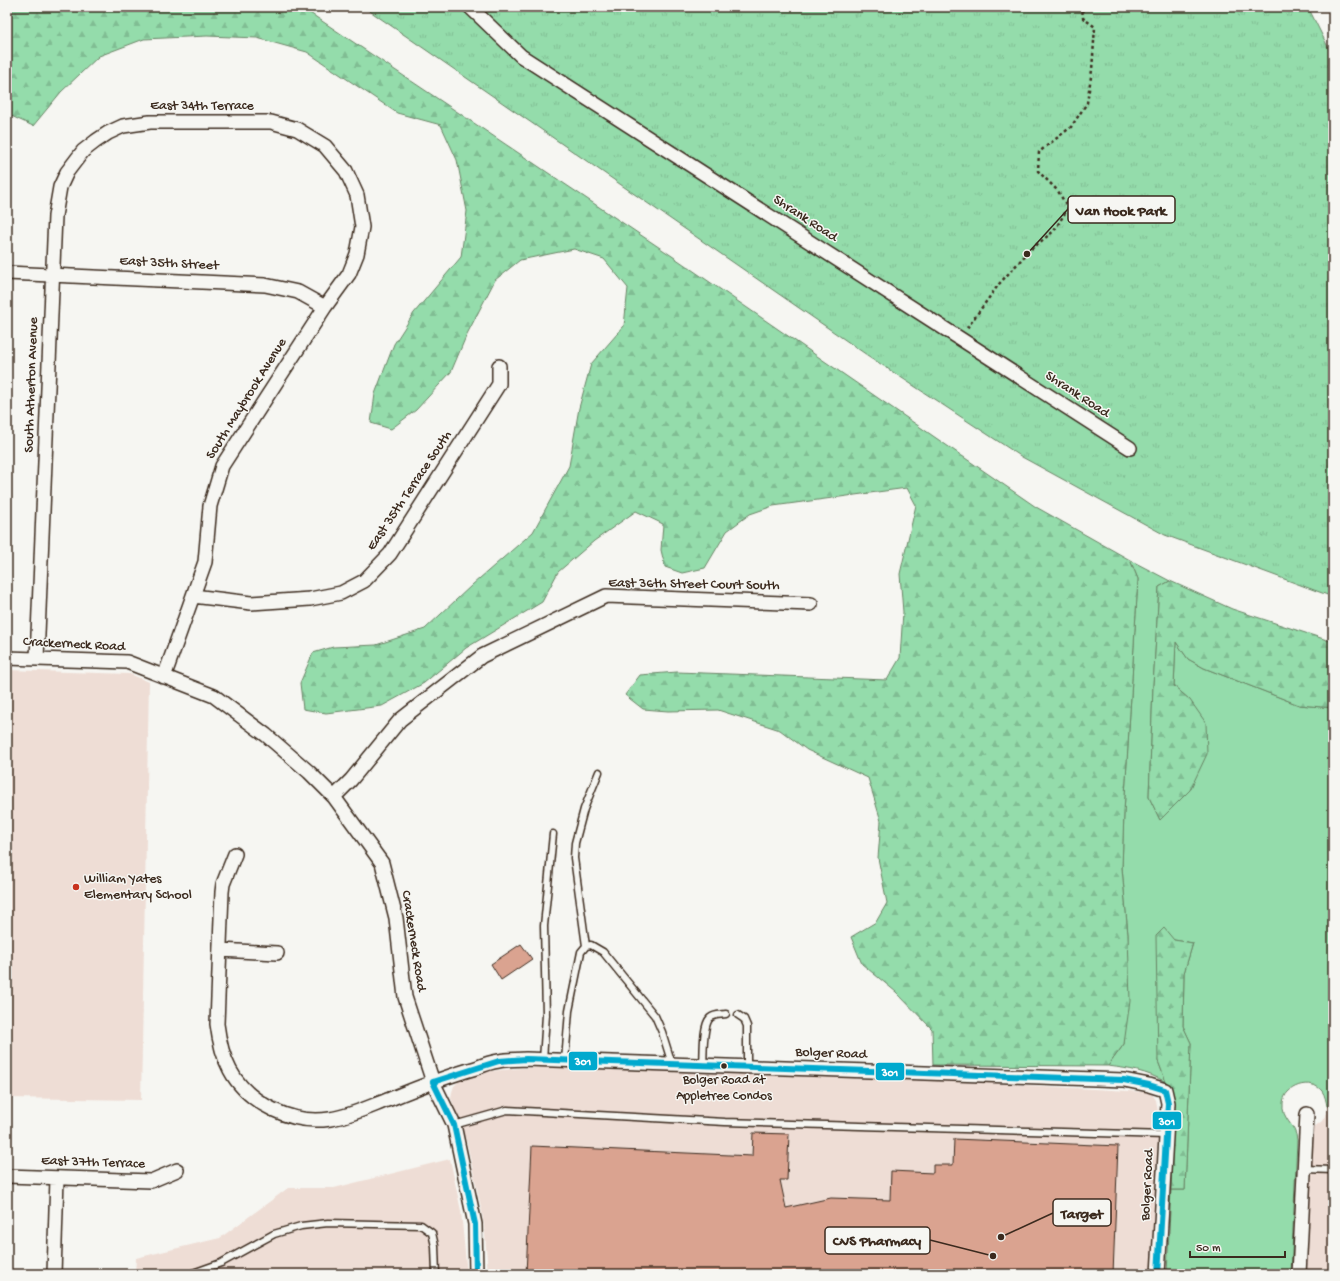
<svg xmlns="http://www.w3.org/2000/svg" width="1340" height="1281" font-family="'Gochi Hand',sans-serif">
	<defs>
		<pattern id="forest-firs" width="22" height="20" patternUnits="userSpaceOnUse"><rect width="22" height="20" fill="#94dcab"/><path d="M5 1l3.5 6h-7zM16 11l3.5 6h-7z" fill="#80bd93"/></pattern>
		<pattern id="park-tufts" width="24" height="20" patternUnits="userSpaceOnUse"><rect width="24" height="20" fill="#94dcab"/><path d="M3 7l-1-3M5 7V3M7 7l1-3M15 17l-1-3M17 17v-4M19 17l1-3" fill="none" stroke="#80bd93"/></pattern>
	</defs>
	<rect width="100%" height="100%" fill="#f6f6f2"/>
	<filter id="ink" filterUnits="userSpaceOnUse"><feTurbulence type="fractalNoise" baseFrequency=".025" numOctaves="2"/><feDisplacementMap in="SourceGraphic" scale="8" xChannelSelector="R" yChannelSelector="G"/><feConvolveMatrix kernelMatrix="1 2 1 2 8 2 1 2 1" color-interpolation-filters="sRGB"/></filter>
	<g filter="url(#ink)">
		<!-- built -->
		<path fill="#eeddd5" d="M7 670 130 674 149 682 141 1100 7 1098Z
			M546 1067 974 1082 1146 1092 1152 1094 1156 1100 1159 1117 1152 1274H488L485 1234 482 1212 467 1143 451 1098 452 1092 454 1086 459 1081 467 1077 491 1071 522 1068Z
			M1327 1106H1333V1274H1307L1311 1132 1314 1127 1322 1121 1325 1116 1327 1111Z
			M450 1159 461 1211 467 1274H135L136 1258 220 1238 288 1188H334Z"/>
		<!-- grass -->
		<path fill="#94dcab" stroke="#688364" d="M1130 560 1170 581 1159 587 1153 686 1149 797 1160 820 1190 790V700L1174 686 1176 642 1188 659 1204 668 1299 705 1333 708V1106H1327C1326 1101 1325 1095 1322 1091 1311 1077 1284 1086 1283 1103 1281 1120 1296 1124 1297 1140L1291 1274H1167L1171 1190H1185L1191 1043 1183 1026 1184 973 1193 943 1174 940 1158 1061 1166 1082C1145 1071 1131 1069 1108 1066L1124 1044 1128 935 1122 868 1124 812 1138 579Z"/>
		<!-- forest -->
		<path fill="url(#forest-firs)" stroke="#688364" d="M7 7H301L672 256 1036 507 1130 560 1138 579 1124 812 1122 868 1128 935 1130 1001 1124 1044 1108 1066 933 1065 932 1029 896 992 862 964 851 937 876 922 887 903 878 858 881 821 868 778 807 750 780 730 718 710 668 711 643 709 625 695 640 675 677 672 887 680 900 658 903 612 900 574 916 505 907 488 773 506 750 514 727 531 705 568 682 573 665 567 661 550 663 524 636 511 594 541 558 572 542 602 466 648 424 683 382 706 326 713 303 709 300 683 313 653 333 647 376 645 425 629 472 585 533 532 569 466 579 408 591 364 624 326 628 288 604 259 574 249 520 260 495 280 467 334 451 372 416 410 391 429 371 423 375 394 394 344 414 313 461 257 467 211 457 160 441 125 397 113 307 52 257 38 207 36 144 39 99 56 61 92 33 126 7 114Z
			M1170 581 1232 609 1333 642V708L1299 705 1204 668 1188 659 1176 642 1174 686 1190 700 1206 723 1207 754 1190 790 1160 820 1149 797 1153 686 1159 587Z
			M1164 928 1174 940 1193 943 1184 973 1183 1026 1191 1043 1185 1190H1171L1173 1110 1171 1088 1166 1082 1158 1061 1156 936Z"/>
		<!-- park -->
		<path fill="url(#park-tufts)" stroke="#688364" d="M364 7H1308L1333 57V597L1165 535 1022 457 867 355Z"/>
		<!-- building -->
		<path fill="#daa390" stroke="#3b2a1e" d="M521 944 532 959 501 980 491 964Z
			M753 1133 789 1134 787 1180H780L786 1208 831 1198 890 1200 891 1171 933 1173V1165H953L954 1139 1118 1146 1113 1274H526L532 1146 752 1156Z"/>
		<g fill="none" stroke-linecap="round" stroke-linejoin="round">
			<!-- service casing -->
			<g stroke="#3b2a1e" stroke-width="9">
				<path id="service" d="M586 946 574 858 575 843 584 809 599 772
					M738 1015 744 1019 747 1026V1067
					M543 1060 546 1015 544 926 553 834
					M565 1061 569 1011 581 952 586 946 591 945 603 952 655 1016 662 1032 672 1064
					M703 1066C704 1055 702 1026 710 1018 715 1014 720 1015 726 1014
					M454 1125 507 1110 725 1122 1166 1135
					M1304 1169 1333 1170
					M190 1274 221 1263 274 1234 301 1226 328 1223 421 1225 432 1233 435 1246 436 1274"/>
			</g>
			<!-- minor casing -->
			<g stroke="#3b2a1e" stroke-width="16">
				<path id="minor" d="M470 7 521 56 1130 448
					M7 273 265 285 298 292 325 307
					M193 596 251 603 310 599 341 593 364 581 390 554 499 384V366
					M7 658 127 662 214 696 266 735 309 772 334 797 382 863 396 918 405 997 433 1082 454 1125 475 1224 476 1274
					M37 659 55 216 60 187 67 172 83 151 96 141 108 133 123 126 150 122H271L297 129 325 146 346 171 357 195 362 227 357 254 349 274 325 307 222 466 210 506 205 562 164 677
					M334 797 351 780 400 720 482 656 606 596 811 604
					M235 854 223 884 222 892 217 1024C219 1040 222 1055 230 1070 248 1104 293 1125 330 1119 351 1116 371 1106 390 1099 419 1087 447 1076 476 1068 483 1065 491 1062 499 1061 508 1059 517 1060 526 1059L1124 1080 1149 1085 1165 1090 1168 1103 1158 1274
					M220 950 277 953
					M7 1176 151 1181 177 1170
					M54 1274 57 1178
					M1299 1274 1307 1114"/>
			</g>
			<!-- path -->
			<path stroke="#3b2a1e" stroke-width="2.5" stroke-dasharray="3 3" stroke-linecap="butt" d="M967 328 999 284 1031 249 1054 231 1068 208 1058 191 1038 171 1039 152 1071 127 1087 103 1092 70 1095 27 1083 18 1082 7"/>
			<!-- service -->
			<use href="#service" stroke="#f6f6f2" stroke-width="6"/>
			<!-- minor -->
			<use href="#minor" stroke="#f6f6f2" stroke-width="13"/>
			<!-- bus-1 casing -->
			<g stroke="#f6f6f2" stroke-width="9">
				<path id="bus-1" d="M433 1082 499 1061 526 1059 1124 1080 1149 1085 1165 1090 1168 1103 1158 1274
					M433 1082 454 1125 475 1224 476 1274"/>
			</g>
			<!-- bus-1 -->
			<use href="#bus-1" stroke="#00a9ce" stroke-width="6"/>
		</g>
	</g>
	<!-- markers -->
	<circle fill="#c8321e" stroke="#f6f6f2" stroke-width="1.5" cx="76" cy="887" r="4"/>
	<circle fill="#3b2a1e" stroke="#f6f6f2" stroke-width="1.5" cx="724" cy="1066" r="3.5"/>
	<g text-anchor="middle" dominant-baseline="central" stroke-width="3" stroke-linejoin="round" paint-order="stroke">
		<!-- bus labels -->
		<g font-size="13" fill="#3b2a1e" stroke="#f6f6f2">
			<text x="724" y="1080">Bolger Road at<tspan x="724" dy="16">Appletree Condos</tspan></text>
		</g>
		<!-- street labels -->
		<g font-size="14" fill="#3b2a1e" stroke="#f6f6f2">
			<text x="202" y="106">East 34th Terrace</text>
			<text transform="translate(805 219) rotate(33)">Shrank Road</text>
			<text transform="translate(169 264) rotate(3)">East 35th Street</text>
			<text transform="translate(32 385) rotate(-88)">South Atherton Avenue</text>
			<text transform="translate(1077 395) rotate(33)">Shrank Road</text>
			<text transform="translate(247 399) rotate(-58)">South Maybrook Avenue</text>
			<text transform="translate(410 491) rotate(-56)">East 35th Terrace South</text>
			<text transform="translate(694 585) rotate(1)">East 36th Street Court South</text>
			<text transform="translate(74 645) rotate(3)">Crackerneck Road</text>
			<text transform="translate(413 941) rotate(81)">Crackerneck Road</text>
			<text transform="translate(831 1054) rotate(2)">Bolger Road</text>
			<text transform="translate(93 1163) rotate(2)">East 37th Terrace</text>
			<text transform="translate(1148 1185) rotate(-87)">Bolger Road</text>
		</g>
		<!-- poi labels -->
		<g font-size="14" fill="#3b2a1e" stroke="#f6f6f2" text-anchor="start">
			<text x="84" y="879">William Yates<tspan x="84" dy="16">Elementary School</tspan></text>
		</g>
	</g>
	<!-- callouts -->
	<path fill="none" stroke="#3b2a1e" stroke-width="1.5" d="M1027 254L1068 209M1001 1237L1053 1213M993 1256L930 1240"/>
	<g fill="#3b2a1e" stroke="#f6f6f2" stroke-width="1.5">
		<circle cx="1027" cy="254" r="4"/>
		<circle cx="1001" cy="1237" r="4"/>
		<circle cx="993" cy="1256" r="4"/>
	</g>
	<g fill="#f6f6f2" stroke="#3b2a1e" stroke-width="1.5">
		<rect x="1068" y="196" width="107" height="27" rx="4"/>
		<rect x="1053" y="1199" width="58" height="27" rx="4"/>
		<rect x="825" y="1227" width="105" height="27" rx="4"/>
	</g>
	<g font-size="15" text-anchor="middle" font-weight="bold" fill="#3b2a1e">
		<text x="1121" y="215">Van Hook Park</text>
		<text x="1082" y="1218">Target</text>
		<text x="877" y="1245">CVS Pharmacy</text>
	</g>
	<g stroke="#f6f6f2" stroke-width="1.5">
		<rect x="568" y="1051" width="30" height="20" rx="4" fill="#00a9ce"/>
		<rect x="875" y="1062" width="30" height="19" rx="4" fill="#00a9ce"/>
		<rect x="1152" y="1111" width="30" height="19" rx="4" fill="#00a9ce"/>
	</g>
	<g font-size="11" text-anchor="middle" font-weight="bold" fill="#fff">
		<text x="583" y="1065">301</text>
		<text x="890" y="1076">301</text>
		<text x="1167" y="1125">301</text>
	</g>
	<!-- margin -->
	<rect width="1340" height="1281" fill="none" stroke="#f6f6f2" stroke-width="24"/>
	<rect x="12" y="12" width="1316" height="1257" fill="none" stroke="#3b2a1e" stroke-width="1.5" filter="url(#ink)"/>
	<!-- scale -->
	<path d="M1190 1251v6h95v-6" fill="none" stroke="#3b2a1e" stroke-width="2"/>
	<text x="1196" y="1251" font-size="12" fill="#3b2a1e" stroke="#f6f6f2" stroke-width="3" paint-order="stroke">50 m</text>
</svg>
